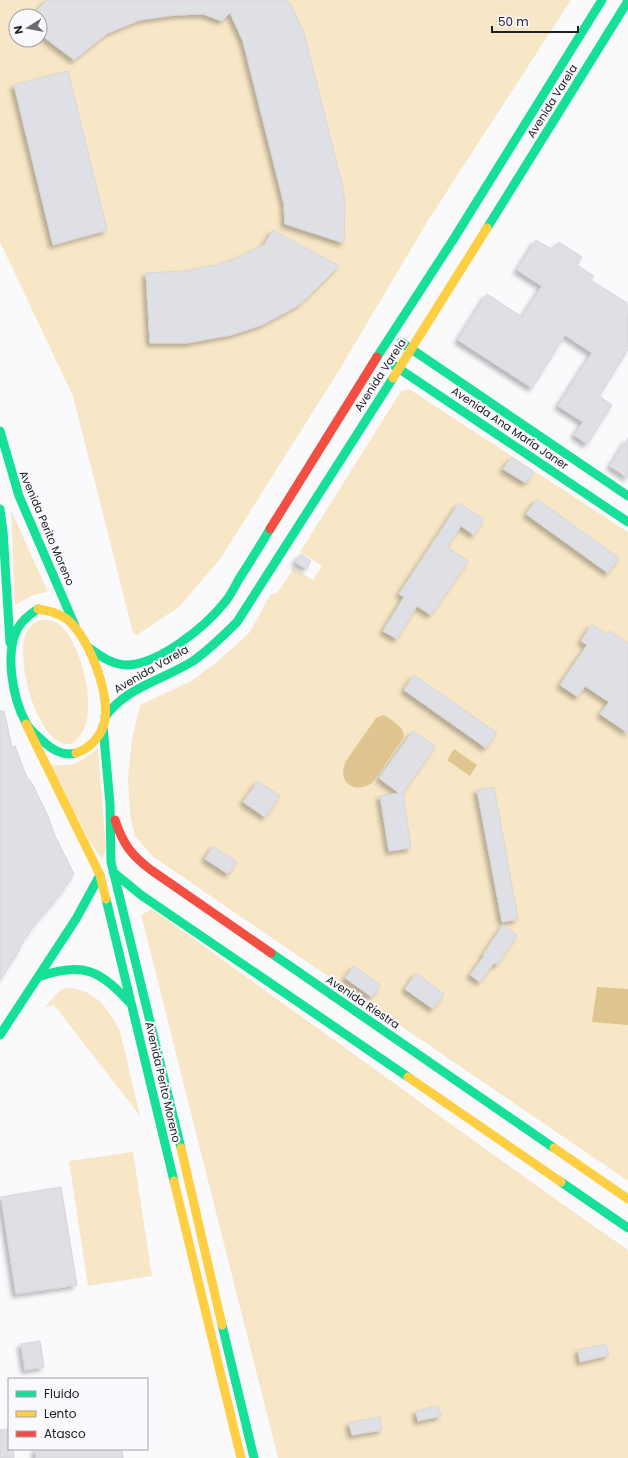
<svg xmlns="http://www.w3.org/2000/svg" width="628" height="1458" font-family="Poppins,sans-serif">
	<defs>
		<filter id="shadow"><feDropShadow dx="-3.5" dy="3.5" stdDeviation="2" flood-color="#0004"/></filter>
	</defs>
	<rect width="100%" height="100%" fill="#fafafd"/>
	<!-- green -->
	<path fill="#f7e7c6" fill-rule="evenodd" d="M0 0H571L429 219 341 367 221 558 179 607 137 635 133 633 73 396 0 242ZM16 16H40V40H16Z
		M409 389 628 532V1181L152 856 135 836 130 815 128 778 132 739 140 705 191 681 217 662 250 632 270 595 277 593 292 571 291 567 313 580 322 566 300 552 401 391Z
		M11 510 48 592 33 595 15 605Z
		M42 620C47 620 52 620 57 623 82 640 100 714 79 737 76 740 74 744 70 744 37 748 11 650 29 628 32 624 37 621 42 620Z
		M98 748 106 848 102 859 91 844 50 764C72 768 81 762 98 748Z
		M152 909 530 1181 628 1250V1458H278L141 915Z
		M67 988C95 989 108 1008 120 1031L140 1116 54 1005 45 1007 60 990Z
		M133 1152 152 1276 88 1286 69 1161Z"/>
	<!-- water -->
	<path fill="#dfc691" d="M383 715C390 718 402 726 404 734L403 738 372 783C354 795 336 782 346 761L376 718Z
		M454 749 477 765 470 776 447 760Z
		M597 987 628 989V1025L592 1022Z"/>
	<!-- building -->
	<path fill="#dfdfe6" stroke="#d6d6da" filter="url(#shadow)" d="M47 0H287L291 5 304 33 342 184 345 203 344 243 285 224 284 204 243 41 230 13 222 21 203 14 175 15 140 20 108 33 74 60 40 34V16H31Z
		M68 71 107 230 53 245 14 85Z
		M273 230 339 266 319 286 299 305 262 325 231 335 187 343H150L146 273 185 271 216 265 237 258 264 245Z
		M536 240 553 250 559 242 582 257 577 265 594 276 591 280 627 303 628 349 599 396 612 405 587 444 574 435 583 422 558 406 592 353 565 335 532 388 458 340 487 294 522 317 542 286 517 270Z
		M628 438V478L610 466Z
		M512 457 534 472 527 482H524L503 469Z
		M537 499 619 558 608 573 526 514Z
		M459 503 484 519 474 535 461 526 447 547 468 561 431 615 417 606 397 639 383 631 404 597 399 594Z
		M301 554 311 561 306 569 295 562Z
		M592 624 607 635 610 631 628 643V733L600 714 609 702 585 686 578 697 560 685 587 645 581 641Z
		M414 675 497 733 486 748 404 690Z
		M0 711H4L12 747 15 746 28 780H30L34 787 48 816 55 836 74 874 62 892 35 924 19 947 20 949 0 980Z
		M413 731 435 746 403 793 411 848 389 851 380 796 399 793 379 778Z
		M258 781 280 796 265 817 243 802Z
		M494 787 518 919 502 922 477 790Z
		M213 846 237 862 228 874 205 859Z
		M503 925 517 935 497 965 494 963 480 982 470 975 484 956 483 955Z
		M354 966 380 985 372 997 345 978Z
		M416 973 444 994 433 1009 405 989Z
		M61 1187 77 1285 16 1294 1 1197Z
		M40 1341 44 1367 25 1370 21 1344Z
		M606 1344 609 1355 580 1362 578 1350Z
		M438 1406 441 1416 418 1421 416 1411Z
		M380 1417 382 1430 352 1435 349 1423Z
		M9 1429V1449H13L14 1458H0V1430Z
		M35 1449H122L123 1458H36Z"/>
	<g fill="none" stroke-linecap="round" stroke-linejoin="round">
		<!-- fast -->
		<path stroke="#16e098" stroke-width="9" d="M487 228 628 1
			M401 342 628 496
			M377 357 453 240 602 0
			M389 362 628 522
			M0 431 19 496 75 626
			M0 509 3 531 10 643
			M38 609C30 614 23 619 18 628 4 653 13 699 26 723 30 731 39 737 45 743 54 751 65 756 76 753
			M89 648C100 656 113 665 127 665 160 664 206 626 225 602 231 595 235 586 239 579 250 562 260 546 270 529
			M105 717C126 687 163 680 193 661 209 650 223 636 237 622L393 378
			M103 726 110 804 111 862 181 1148
			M113 872 141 895 408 1077
			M106 899 174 1181
			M271 953 554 1148
			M38 977C83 961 100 970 131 1004
			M0 1035 76 919 100 875
			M561 1182 628 1228
			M222 1325 254 1458"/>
		<!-- slow -->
		<path stroke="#ffcf43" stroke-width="9" d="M393 378 487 228
			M38 609C49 611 60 613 69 621 90 641 109 691 105 720 102 735 91 748 76 753
			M26 724 100 875 106 899
			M408 1077 561 1182
			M181 1148 222 1325
			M554 1148 628 1199
			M174 1181 241 1458"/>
		<!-- jam -->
		<path stroke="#f24e42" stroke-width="9" d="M270 529 377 357
			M115 820C123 844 131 855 151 870L271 953"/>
	</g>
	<g text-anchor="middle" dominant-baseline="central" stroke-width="4" stroke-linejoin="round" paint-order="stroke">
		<!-- street labels -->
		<g font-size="11" fill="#202024" stroke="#f9f9fe">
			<text transform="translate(552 101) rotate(-58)">Avenida Varela</text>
			<text transform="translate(380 375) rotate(-57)">Avenida Varela</text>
			<text transform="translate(510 428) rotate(34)">Avenida Ana María Janer</text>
			<text transform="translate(47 528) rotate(67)">Avenida Perito Moreno</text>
			<text transform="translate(151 669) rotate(-30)">Avenida Varela</text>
			<text transform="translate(363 1002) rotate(34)">Avenida Riestra</text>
			<text transform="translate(163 1082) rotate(77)">Avenida Perito Moreno</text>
		</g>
	</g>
	<!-- legend -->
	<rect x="8" y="1378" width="140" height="72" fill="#f9f9fe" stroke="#a2a2a7"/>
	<rect x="16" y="1391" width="20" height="6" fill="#16e098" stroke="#a2a2a7"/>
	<text x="44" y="1398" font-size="12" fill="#202024">Fluido</text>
	<rect x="16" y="1411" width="20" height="6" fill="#ffcf43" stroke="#a2a2a7"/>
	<text x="44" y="1418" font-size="12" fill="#202024">Lento</text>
	<rect x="16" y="1431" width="20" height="6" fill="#f24e42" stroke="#a2a2a7"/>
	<text x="44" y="1438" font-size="12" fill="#202024">Atasco</text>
	<!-- north arrow -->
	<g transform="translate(28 28) rotate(259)"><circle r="19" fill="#f9f9fe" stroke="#a2a2a7"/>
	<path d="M0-3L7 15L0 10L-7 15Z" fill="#6c6c70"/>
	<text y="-6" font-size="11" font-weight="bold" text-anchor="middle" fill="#202024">N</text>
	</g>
	<!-- scale -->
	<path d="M492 26v6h86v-6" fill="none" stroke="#202024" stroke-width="2"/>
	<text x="498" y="26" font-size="12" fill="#202024" stroke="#f9f9fe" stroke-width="3" paint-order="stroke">50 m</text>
</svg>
